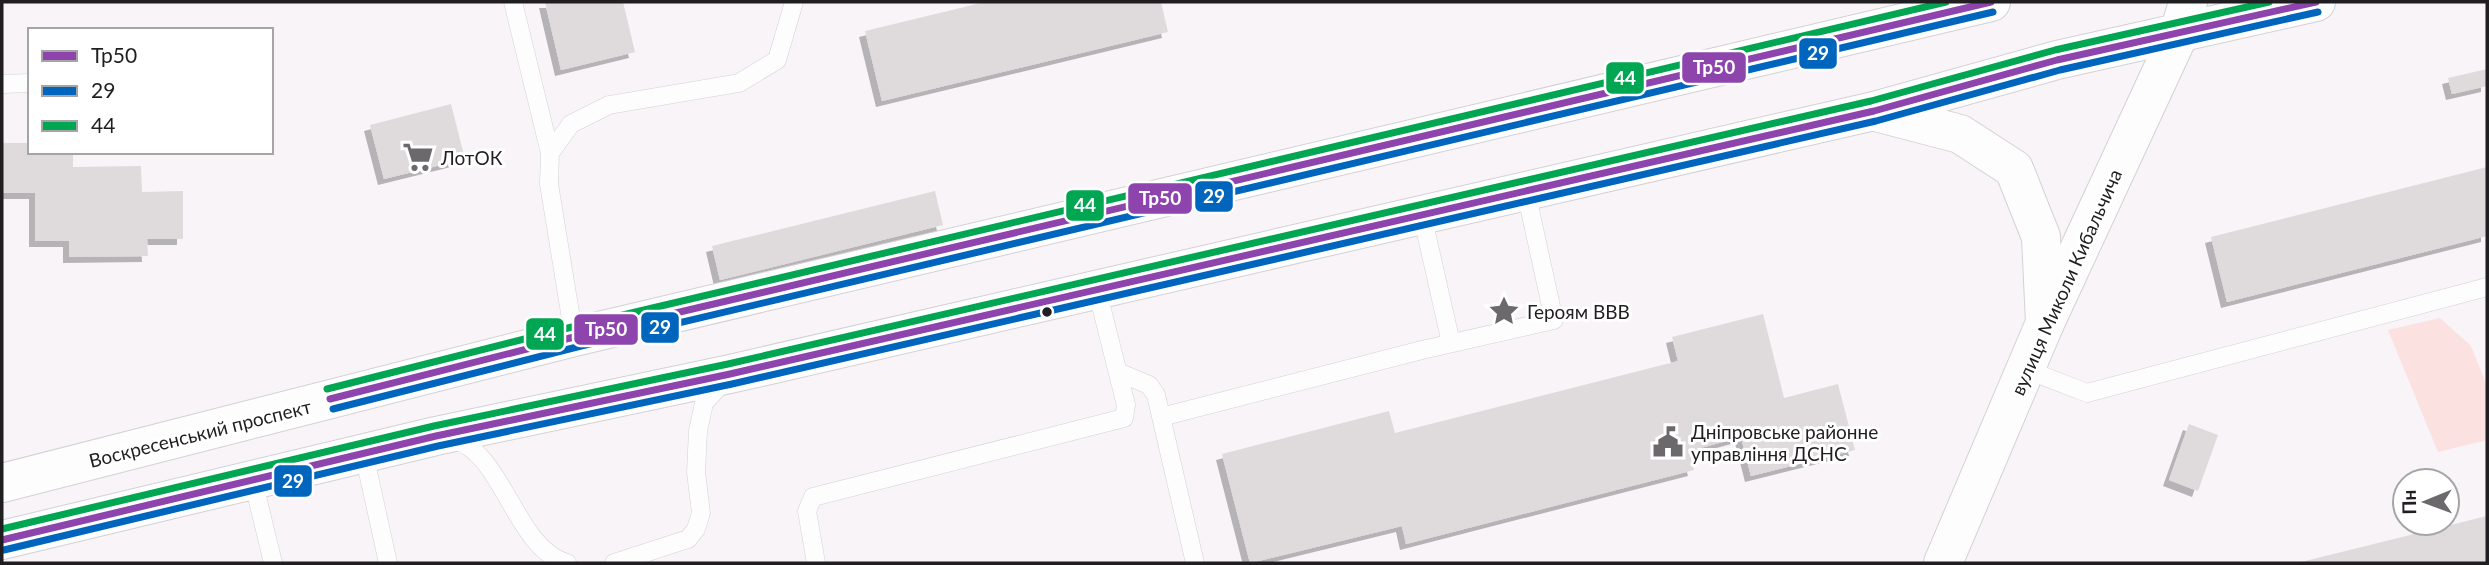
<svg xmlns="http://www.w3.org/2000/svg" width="2489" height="565" font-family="Lato,sans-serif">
	<defs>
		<filter id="shadow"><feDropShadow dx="-6" dy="6" stdDeviation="0" flood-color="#0004"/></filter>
	</defs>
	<rect width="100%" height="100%" fill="#f8f4f8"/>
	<!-- green -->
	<path fill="#fce1e1" d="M2440 318 2471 346 2487 386V440L2438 452 2388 330Z"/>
	<!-- building -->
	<path fill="#dfdbdd" filter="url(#shadow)" d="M545 2H623L635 52 561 70Z
		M985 2H1161L1168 32 882 101 865 31Z
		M2487 69V86L2452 94 2448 78Z
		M451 104 465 159 384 179 370 125Z
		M2 143H30V152H73V167L141 166 142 192 183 191V239H147L148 256 69 257V241H35V193H2Z
		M2487 167V236L2227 302 2211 237Z
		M935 191 943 225 720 280 712 246Z
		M1763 314 1784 398 1838 384 1855 450 1751 476 1741 437 1689 451 1694 470 1406 544 1402 526 1250 563 1222 454 1389 411 1395 433 1678 361 1672 337Z
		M2189 424 2218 435 2198 491 2169 480Z
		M2487 516V563H2301V562Z"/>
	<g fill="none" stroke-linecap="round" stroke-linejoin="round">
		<!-- lane casing -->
		<g stroke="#d4d1d4" stroke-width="19">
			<path id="lane" d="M513 2 550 153 549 184 574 337
				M2 84 30 83
				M550 153 571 124 609 105 739 83 777 60 794 2
				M1422 215 1451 343
				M2025 369 2087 393 2487 287
				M1118 372 1149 385 1156 395 1195 563
				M1161 417 1422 350 1554 320 1526 192
				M453 440C503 451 515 549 567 563
				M364 454 388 563
				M253 480 273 563
				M614 563 688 539 696 529 701 513 696 472 698 431 704 403 725 380
				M816 563 807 511 813 497 1124 418 1126 405 1097 290"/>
		</g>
		<!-- secondary casing -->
		<g stroke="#d4d1d4" stroke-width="40">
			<path id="secondary" d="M1943 563 2045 323 2179 34 2188 2"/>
		</g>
		<!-- primary casing -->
		<g stroke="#d4d1d4" stroke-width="40">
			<path id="primary" d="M1876 112 1960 134 2014 169 2041 237 2045 323
				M2 483 574 337 1991 2
				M2 540 436 436 730 374 1874 111 2057 60 2316 2"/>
		</g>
		<!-- lane -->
		<use href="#lane" stroke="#fefdfe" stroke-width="18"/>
		<!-- secondary -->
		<use href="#secondary" stroke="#fefdfe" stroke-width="38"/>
		<!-- primary -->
		<use href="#primary" stroke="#fefdfe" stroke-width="38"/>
		<!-- bus-1 casing -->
		<g stroke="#fff" stroke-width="12">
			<path id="bus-1" d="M330 399 574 337 1991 2
				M2 540 436 436 730 374 1874 111 2057 60 2316 2"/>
		</g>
		<!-- bus-2 casing -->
		<g stroke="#fff" stroke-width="12">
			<path id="bus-2" d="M333 409 577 347 1993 12
				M4 550 438 446 732 384 1876 121 2060 70 2318 12"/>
		</g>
		<!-- bus-3 casing -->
		<g stroke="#fff" stroke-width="12">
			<path id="bus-3" d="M327 389 572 327 1946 2
				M2 529 434 426 728 364 1871 101 2055 50 2269 2"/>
		</g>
		<!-- bus-1 -->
		<use href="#bus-1" stroke="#8e44ad" stroke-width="7"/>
		<!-- bus-2 -->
		<use href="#bus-2" stroke="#0065bd" stroke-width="7"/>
		<!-- bus-3 -->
		<use href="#bus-3" stroke="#00a651" stroke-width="7"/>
	</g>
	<!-- icons -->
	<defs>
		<g id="supermarket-bare" transform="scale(2.415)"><path d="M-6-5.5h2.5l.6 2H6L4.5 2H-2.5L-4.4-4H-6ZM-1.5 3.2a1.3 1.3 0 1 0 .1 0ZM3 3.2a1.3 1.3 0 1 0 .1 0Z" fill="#6c696c" stroke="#fff" stroke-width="2.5" paint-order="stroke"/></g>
		<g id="sight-bare" transform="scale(2.415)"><path d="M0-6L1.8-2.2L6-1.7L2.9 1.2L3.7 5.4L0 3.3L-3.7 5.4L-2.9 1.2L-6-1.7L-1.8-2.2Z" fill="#6c696c" stroke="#fff" stroke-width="2.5" paint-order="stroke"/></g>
		<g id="civic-bare" transform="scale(2.415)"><path d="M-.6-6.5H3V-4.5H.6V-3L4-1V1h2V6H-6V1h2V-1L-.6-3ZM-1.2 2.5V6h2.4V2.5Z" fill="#6c696c" stroke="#fff" stroke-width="2.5" paint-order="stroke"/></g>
	</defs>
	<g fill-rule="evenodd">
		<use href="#supermarket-bare" x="418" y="157"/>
		<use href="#sight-bare" x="1504" y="311"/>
		<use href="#civic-bare" x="1668" y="442"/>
	</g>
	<!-- markers -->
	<circle fill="#211e21" stroke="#fff" stroke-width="2.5" cx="1047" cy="312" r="6"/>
	<g text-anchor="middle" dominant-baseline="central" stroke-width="6" stroke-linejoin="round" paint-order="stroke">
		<!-- poi labels -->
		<g font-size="19" fill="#211e21" stroke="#fff" text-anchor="start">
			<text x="441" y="157">ЛотОК</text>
			<text x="1527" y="311">Героям ВВВ</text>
			<text x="1691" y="431">Дніпровське районне<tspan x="1691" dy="22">управління ДСНС</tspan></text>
		</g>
		<!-- street labels -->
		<g font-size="19" fill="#211e21" stroke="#fff">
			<text transform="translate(2066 282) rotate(-66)">вулиця Миколи Кибальчича</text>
			<text transform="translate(200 433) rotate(-14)">Воскресенський проспект</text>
		</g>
	</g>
	<g stroke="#fff" stroke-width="2.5">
		<rect x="1798" y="37" width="40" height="33" rx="7" fill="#0065bd"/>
		<rect x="1681" y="51" width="66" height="33" rx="7" fill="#8e44ad"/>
		<rect x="1605" y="61" width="40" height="34" rx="7" fill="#00a651"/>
		<rect x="1194" y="180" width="40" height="33" rx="7" fill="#0065bd"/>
		<rect x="1127" y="182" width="66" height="33" rx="7" fill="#8e44ad"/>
		<rect x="1065" y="189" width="40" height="33" rx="7" fill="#00a651"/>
		<rect x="640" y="311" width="40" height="33" rx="7" fill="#0065bd"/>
		<rect x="573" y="313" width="66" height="33" rx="7" fill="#8e44ad"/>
		<rect x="525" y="317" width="40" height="34" rx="7" fill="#00a651"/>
		<rect x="273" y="464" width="40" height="34" rx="7" fill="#0065bd"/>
	</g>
	<g font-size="19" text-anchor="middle" font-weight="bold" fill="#fff">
		<text x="1818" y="60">29</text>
		<text x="1714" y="74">Тр50</text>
		<text x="1625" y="85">44</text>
		<text x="1214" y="203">29</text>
		<text x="1160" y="205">Тр50</text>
		<text x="1085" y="212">44</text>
		<text x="660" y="334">29</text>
		<text x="606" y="336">Тр50</text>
		<text x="545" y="341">44</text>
		<text x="293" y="488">29</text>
	</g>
	<!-- border -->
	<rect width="2489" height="565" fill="none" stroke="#211e21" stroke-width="7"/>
	<!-- legend -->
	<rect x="28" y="28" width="245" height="126" fill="#ffffff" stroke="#a6a5a6" stroke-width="2"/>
	<rect x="42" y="51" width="35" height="10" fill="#8e44ad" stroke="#a6a5a6" stroke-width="2"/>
	<text x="91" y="63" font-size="21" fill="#211e21">Тр50</text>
	<rect x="42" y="86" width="35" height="10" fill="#0065bd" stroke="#a6a5a6" stroke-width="2"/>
	<text x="91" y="98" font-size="21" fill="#211e21">29</text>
	<rect x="42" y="121" width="35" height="10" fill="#00a651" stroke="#a6a5a6" stroke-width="2"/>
	<text x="91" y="133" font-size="21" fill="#211e21">44</text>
	<!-- north arrow -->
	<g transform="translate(2426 502) rotate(269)"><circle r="33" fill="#ffffff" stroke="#a6a5a6" stroke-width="2"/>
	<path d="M0-5L12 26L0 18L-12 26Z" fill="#6c696c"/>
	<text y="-10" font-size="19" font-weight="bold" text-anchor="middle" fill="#211e21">Пн</text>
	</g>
</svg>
